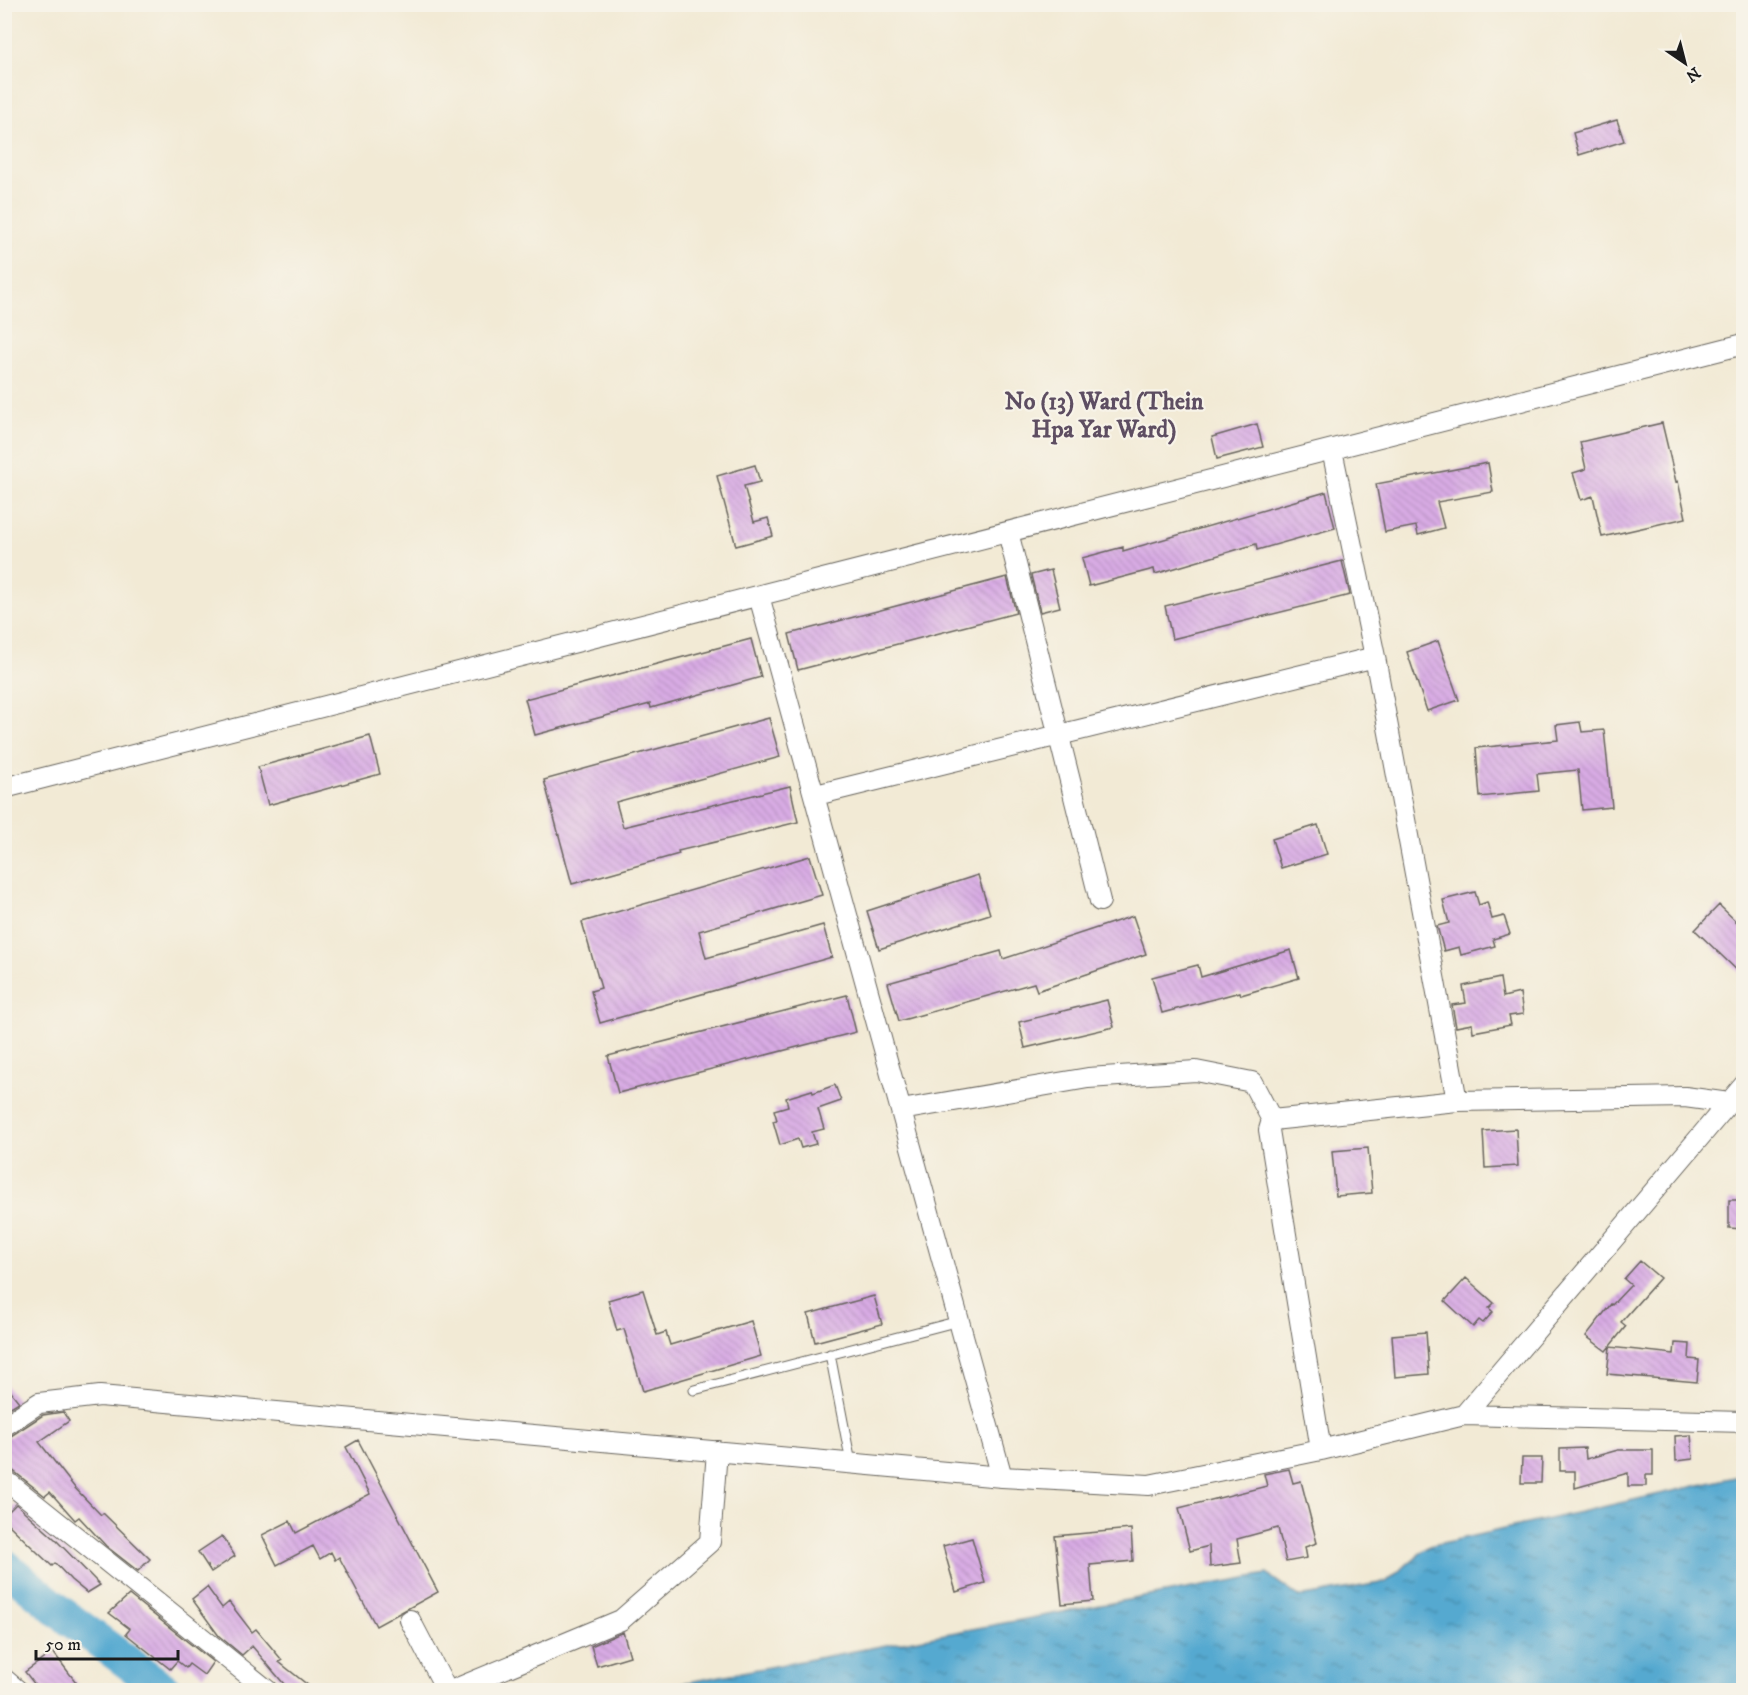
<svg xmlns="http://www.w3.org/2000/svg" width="1748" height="1695" font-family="'IM FELL DW Pica',serif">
	<defs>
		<pattern id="water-ripples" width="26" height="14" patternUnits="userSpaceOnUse" patternTransform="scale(1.5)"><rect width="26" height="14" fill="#54a9d0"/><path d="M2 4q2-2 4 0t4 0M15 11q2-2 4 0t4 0" fill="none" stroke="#4589a8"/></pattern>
		<pattern id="building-back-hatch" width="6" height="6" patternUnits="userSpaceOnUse" patternTransform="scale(1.5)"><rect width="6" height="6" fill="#d8abe4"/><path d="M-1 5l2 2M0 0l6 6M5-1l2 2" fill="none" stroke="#b993c3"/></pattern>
	</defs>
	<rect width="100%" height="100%" fill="#f7f3e8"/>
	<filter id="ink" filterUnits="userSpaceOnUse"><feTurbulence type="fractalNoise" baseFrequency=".0167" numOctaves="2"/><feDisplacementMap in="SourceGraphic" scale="12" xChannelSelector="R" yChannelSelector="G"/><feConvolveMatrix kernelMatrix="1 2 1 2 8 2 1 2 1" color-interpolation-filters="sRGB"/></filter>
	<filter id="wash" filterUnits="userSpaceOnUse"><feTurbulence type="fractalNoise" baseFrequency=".008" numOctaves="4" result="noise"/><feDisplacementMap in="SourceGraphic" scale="24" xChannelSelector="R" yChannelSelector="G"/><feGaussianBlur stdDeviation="1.35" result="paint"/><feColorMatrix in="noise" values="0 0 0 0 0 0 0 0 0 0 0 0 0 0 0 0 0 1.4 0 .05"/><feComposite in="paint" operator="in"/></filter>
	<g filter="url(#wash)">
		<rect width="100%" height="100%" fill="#f2ead5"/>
		<!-- water -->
		<path fill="url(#water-ripples)" stroke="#386276" stroke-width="1.5" d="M1735 1477 1744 1478 1743 1690H646L1267 1574 1299 1597 1386 1582 1429 1546Z"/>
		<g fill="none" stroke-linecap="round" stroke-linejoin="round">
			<!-- river -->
			<path stroke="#54a9d0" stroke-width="34" d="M4 1565 64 1615 165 1690"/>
		</g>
		<g id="blocks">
			<!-- building -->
			<path fill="url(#building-back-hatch)" d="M1617 120 1624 141 1579 155 1573 133Z
				M1662 423 1676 482 1678 481 1686 518 1602 537 1593 496 1581 500 1573 473 1586 469 1580 442Z
				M1257 424 1263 447 1217 459 1212 437Z
				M1488 463 1493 492 1437 502 1444 528 1418 535 1416 526 1385 532 1376 484Z
				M755 465 760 482 744 486 754 522 768 518 773 536 736 546 717 476Z
				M1326 492 1335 528 1257 550 1256 544 1155 574 1154 569 1089 586 1082 558 1123 547V551Z
				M1342 561 1350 595 1172 639 1165 606Z
				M1051 570 1060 607 1040 612 1031 575Z
				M1007 577 1016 613 798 670 789 634Z
				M751 639 761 677 651 708 650 704 535 735 525 699Z
				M1438 641 1459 700 1427 711 1407 652Z
				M769 718 780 757 616 802 623 827 790 786 798 822 678 851 679 854 572 884 544 780Z
				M1580 722 1582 732 1604 730 1612 807 1582 810 1578 770 1537 774 1539 791 1480 797 1476 748 1558 740 1556 725Z
				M370 736 380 774 268 805 258 767Z
				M1318 825 1327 854 1281 868 1272 839Z
				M810 856 822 895 699 931 706 958 823 925 832 957 600 1023 591 991 601 988 582 922Z
				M978 875 990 914 879 949 867 911Z
				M1475 892 1479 905 1487 902 1492 919 1504 916 1510 934 1493 939 1495 946 1461 955 1459 947 1444 951 1437 926 1449 923 1443 900Z
				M1719 905 1743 928V976L1695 930Z
				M1133 916 1146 954 1037 991 1034 983 899 1021 888 983 1001 951 1003 959Z
				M1291 950 1299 978 1241 995 1240 992 1162 1013 1152 977 1198 965 1201 977Z
				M1500 978 1503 997 1520 993 1523 1014 1509 1016 1511 1025 1473 1032 1472 1024 1456 1027 1452 1005 1466 1003 1463 986Z
				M847 995 856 1032 618 1093 608 1056Z
				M1107 1000 1114 1027 1025 1048 1019 1022Z
				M835 1085 841 1101 818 1109 824 1129 812 1132 816 1144 801 1148 798 1139 780 1145 773 1121 777 1120 774 1110 788 1106 786 1098 812 1090 813 1093Z
				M1516 1129 1518 1166 1485 1168 1483 1131Z
				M1368 1148 1372 1193 1336 1196 1332 1151Z
				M1729 1200H1743V1229L1729 1228Z
				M1640 1261 1660 1278 1621 1322 1626 1326 1606 1351 1586 1336 1611 1304 1612 1305 1631 1285 1624 1279Z
				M1466 1278 1494 1303 1489 1308 1493 1312 1483 1323 1479 1320 1473 1327 1445 1301Z
				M643 1290 657 1335 666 1332 670 1345 751 1321 761 1356 643 1391 624 1329 617 1331 608 1300Z
				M874 1296 882 1324 815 1342 808 1314Z
				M1426 1332 1429 1374 1395 1377 1392 1335Z
				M1675 1343 1690 1344 1689 1359 1699 1360 1697 1382 1607 1374 1610 1347 1674 1354Z
				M4 1383 19 1402 4 1411Z
				M63 1412 69 1421 39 1442 75 1488 101 1515 103 1513 150 1559 138 1571 106 1546 79 1517 75 1520 50 1492 45 1496 12 1470 4 1467V1438L11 1436 43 1415Z
				M1691 1435 1693 1459 1676 1461 1675 1436Z
				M358 1440 438 1592 376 1626 339 1557 335 1560 331 1552 320 1559 313 1546 277 1565 262 1535 290 1521 296 1533 370 1494 346 1447Z
				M1585 1448 1586 1459 1618 1450H1653V1475H1646V1486H1628V1473L1575 1488V1471H1560V1449Z
				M1522 1458H1542L1541 1483H1521Z
				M1289 1469 1293 1483 1301 1481 1317 1543 1305 1547 1307 1558 1286 1562 1278 1528 1237 1539 1241 1563 1210 1567 1209 1546 1190 1551 1179 1508 1267 1486 1264 1474Z
				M16 1504 55 1539 100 1585 87 1593 71 1580 55 1563 52 1566 36 1551 4 1520V1516Z
				M1131 1529 1133 1561 1090 1565 1093 1601 1062 1604 1055 1536Z
				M222 1536 235 1556 211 1572 198 1552Z
				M972 1538 985 1583 956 1592 943 1546Z
				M207 1587 222 1608 229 1602 252 1632 256 1629 282 1660 279 1662 314 1690H289L252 1646 242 1655 219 1636 192 1599Z
				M129 1595 213 1662 204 1675 189 1664 186 1668 177 1661 170 1669 126 1634 130 1629 109 1613Z
				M623 1632 630 1656 597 1666 591 1646Z
				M53 1652 82 1690H39L25 1672Z"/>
		</g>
	</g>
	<g filter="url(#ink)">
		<use href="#blocks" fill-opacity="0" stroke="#67645d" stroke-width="1.5"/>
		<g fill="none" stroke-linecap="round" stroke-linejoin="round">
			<!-- lane casing -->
			<g stroke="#67645d" stroke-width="11">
				<path id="lane" d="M830 1354 851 1463
					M694 1390 959 1321"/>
			</g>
			<!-- street casing -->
			<g stroke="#67645d" stroke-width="22">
				<path id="street" d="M1332 450 1375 657 1457 1101
					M1008 532 1100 901
					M759 596 1002 1477
					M4 788 1744 344
					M816 795 1375 657
					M901 1110 1088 1078 1196 1071 1252 1082 1272 1120
					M1464 1415 1744 1085
					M4 1426 39 1403 100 1396 1002 1477 1149 1485 1321 1450 1464 1415 1744 1422
					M1321 1450 1269 1130 1272 1120 1457 1101 1685 1097 1729 1103
					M4 1479 267 1690
					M410 1620 446 1689 448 1690
					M4 1679 17 1690
					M453 1690 621 1620 710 1542 717 1451"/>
			</g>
			<!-- lane -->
			<use href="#lane" stroke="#fff" stroke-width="9"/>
			<!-- street -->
			<use href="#street" stroke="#fff" stroke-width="20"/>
		</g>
	</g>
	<g text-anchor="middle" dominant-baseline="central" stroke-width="4.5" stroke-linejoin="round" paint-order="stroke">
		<!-- quarter labels -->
		<g font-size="24" font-weight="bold" fill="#5e4e62" stroke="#f7f3e8">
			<text x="1104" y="402">No (13) Ward (Thein<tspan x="1104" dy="28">Hpa Yar Ward)</tspan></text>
		</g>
	</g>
	<!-- margin -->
	<rect width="1748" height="1695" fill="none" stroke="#f7f3e8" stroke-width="24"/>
	<!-- north arrow -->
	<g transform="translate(1685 63) rotate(145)" stroke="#f7f3e8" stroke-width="4.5" paint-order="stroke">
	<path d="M0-4.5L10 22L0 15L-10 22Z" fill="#1c1c1c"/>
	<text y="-9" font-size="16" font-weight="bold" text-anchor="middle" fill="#1c1c1c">N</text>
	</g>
	<!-- scale -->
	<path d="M36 1650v9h142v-9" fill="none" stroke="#1c1c1c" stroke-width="3"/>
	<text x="45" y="1650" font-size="18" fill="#1c1c1c" stroke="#f7f3e8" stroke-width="4.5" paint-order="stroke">50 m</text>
</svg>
